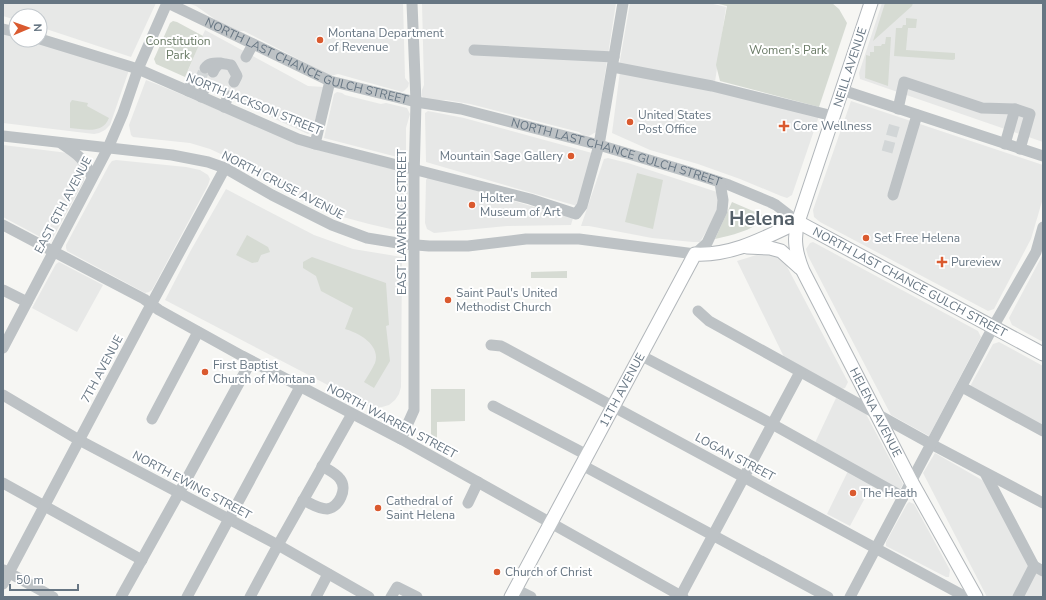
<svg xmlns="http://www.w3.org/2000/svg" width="1046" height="600" font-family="'Nunito Sans',sans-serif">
	<rect width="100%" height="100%" fill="#f6f6f3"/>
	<!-- built -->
	<path fill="#e7e8e7" d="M3 3H156L131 57 40 27V16H16V20L3 16Z
		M187 3H403L405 78 409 83 408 87 404 91 402 92 338 74 331 76 244 31H238L216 20 196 6Z
		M422 3H616L596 132 589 136 583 135 579 132 470 104 446 100H425L422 96V90L424 85Z
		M630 3H709L726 7 715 82 619 66Z
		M882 3H1043V142L860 79 859 73Z
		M205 30 308 86 324 87 323 98 310 133 308 134 273 118 185 78Z
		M3 31 16 35V40H33L129 70 110 125 105 130 99 133 94 134 3 123Z
		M620 71 761 101 819 116 792 195 787 198 781 196 740 179 698 164 650 150 612 133Z
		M146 80 159 85 310 148 404 172 408 178V223L405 228 395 230 369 224 343 217 316 206 236 161 210 149 190 143 133 137 131 135 129 125Z
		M337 92 342 93 345 95 381 104 386 103 407 108 410 114 406 128V156L405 159 324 138 334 94Z
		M851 101 1043 165V198L1031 239 994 309 988 311 820 222 814 217 813 210Z
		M428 111 464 118 592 153 577 206 426 162 425 113Z
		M3 145 68 153 85 168 84 181 51 241 46 240 3 217Z
		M608 158 628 163 717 192 720 198 717 213 700 242H693L652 238 589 226H581L604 159Z
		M116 160 186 167 200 170 208 175 210 179 208 185 152 290 149 292 145 293 67 251 66 248V245L109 165 112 161Z
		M428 177 573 218 571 225 507 226 434 233 427 229 425 223 426 180Z
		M226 189 314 235 353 249 402 257 401 387 399 394 395 400 389 405 382 407 375 408 368 406 165 300 191 250Z
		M813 242 978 331 981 337 929 436 891 415 808 256 806 249 810 243Z
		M763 253 774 254 783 259 848 382 845 388 842 389 784 357 737 261Z
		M1043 254V342L1012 325 1009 318Z
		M59 262 103 285 77 332 32 308 56 264Z
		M999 342 1043 366V433L967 392 993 344Z
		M836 398 866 414 903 484 897 494 874 481 850 526 827 514 850 467 813 447Z
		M935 453 989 484 1043 572V597H987L923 473Z
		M909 502 914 504 950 570 949 577H946L886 546V542L907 504Z"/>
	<!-- green -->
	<path fill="#d6dbd3" d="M715 3H832L839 9 847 23 819 107 720 81 716 65 727 6Z
		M885 3H913L912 6 873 41Z
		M906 18 917 19 916 28H908L906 50 955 53V59L953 60 894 56 896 28H902L903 25H906Z
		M173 21 177 22 203 36 185 77 156 64 154 59 170 23Z
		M886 37H891L888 86 865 78 866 55 870 56V52H874V46H881L882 44H885Z
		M72 100 88 103 87 106 109 118C102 135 84 129 70 128V103Z
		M637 173 663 180 653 229 625 222Z
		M732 202 767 217C754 230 733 235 715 239Z
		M247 235 268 247 270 252 261 255 258 262 252 263 236 255Z
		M312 257 386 283 389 325 386 326 390 361 374 388 364 382C368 376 372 369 375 363 381 345 359 333 345 329L353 308 321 291 316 276 303 268V262Z
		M567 271V278H531V272Z
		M431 389H465V421L437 422V444L433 441 431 434Z"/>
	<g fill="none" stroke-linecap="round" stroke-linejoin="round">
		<!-- minor-tunnel -->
		<path stroke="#d2d6d7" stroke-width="11" stroke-dasharray="11 5.5" stroke-linecap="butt" d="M199 82 205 68
			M887 152 895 123"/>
		<!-- major casing -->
		<g stroke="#b1b6ba" stroke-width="15">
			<g id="major">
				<path id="s2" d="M871 3 798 222C793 239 796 254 803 271L911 481 976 597"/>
				<path id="s3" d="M798 222 1043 354"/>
				<path d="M747 247 770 248 781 251 800 268"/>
				<path id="s4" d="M511 597 695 254C732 256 764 238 798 222"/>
			</g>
		</g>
		<!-- minor -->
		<g stroke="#bdc2c5" stroke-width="11">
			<path id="s1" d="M168 3 330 81 416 102 461 109 599 145 689 172 729 185 770 202 776 205 798 222"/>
			<path d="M3 29 16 32"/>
			<path d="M40 39 138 69 298 139 315 144 530 199 576 214 582 206 599 145 623 3"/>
			<path d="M474 50 614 57"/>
			<path d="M246 57 253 44"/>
			<path d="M613 67 712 86 833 116"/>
			<path d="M205 68C209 62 215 63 221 63"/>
			<path d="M213 72C218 62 221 63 231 65L237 76 234 82"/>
			<path d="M842 90 1043 156"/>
			<path d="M188 91 193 79"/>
			<path d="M201 97 206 85"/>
			<path d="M224 107 228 96"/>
			<path d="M898 109 904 82 982 108 1015 109 1030 114 1020 149"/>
			<path d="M3 136 172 155 208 162 225 168 272 195 332 225 367 238 404 244 429 246H468L526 239H579L695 254 707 243 722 211 723 200 720 183"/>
			<path d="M62 144C80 156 83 158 92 177"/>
			<path d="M315 144 330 81"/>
			<path d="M1005 144 1015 109"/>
			<path d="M893 195 917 115"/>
			<path d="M3 225 144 299 159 310 242 356 401 439 683 597"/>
			<path d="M3 290 27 302"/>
			<path d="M698 311 709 321 931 444 1043 503"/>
			<path d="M491 345 501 346 966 597"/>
			<path d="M3 348 108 148 123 113 138 69 167 3"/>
			<path d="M640 355 772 424 903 497"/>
			<path d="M962 387 1043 431"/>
			<path d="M3 395 79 440 278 545 369 597"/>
			<path d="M493 406 587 455"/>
			<path d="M152 419 198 332"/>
			<path d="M401 439 414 410V179L416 102 412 3"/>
			<path d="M582 465 828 597"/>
			<path d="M985 473 1034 566 1043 571"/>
			<path d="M3 483 142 560"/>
			<path d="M303 500C310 503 318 509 327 509 339 507 348 489 340 479 336 473 328 470 322 466"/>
			<path d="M468 503 478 482"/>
			<path d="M4 570 53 597"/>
			<path d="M3 584 146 314 225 168"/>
			<path d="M515 589 531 597"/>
			<path d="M121 597 179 493 251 361"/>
			<path d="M187 597 300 387"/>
			<path d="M250 597 278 545 352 414"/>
			<path d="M316 597 328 574"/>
			<path d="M391 597 397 587 417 597"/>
			<path d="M680 597 800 372"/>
			<path d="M850 597 993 327 1036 252 1043 227"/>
			<path d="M1018 597 1034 566"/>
		</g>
		<!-- major -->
		<use href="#major" stroke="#fff" stroke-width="13"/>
	</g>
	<!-- markers -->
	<g fill="#da5a2f" stroke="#fff" stroke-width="1.5">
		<circle cx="320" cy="40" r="4"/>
		<circle cx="630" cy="122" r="4"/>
		<path d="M782 120h4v4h4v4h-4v4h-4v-4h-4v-4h4z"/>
		<circle cx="571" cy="156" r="4"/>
		<circle cx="472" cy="205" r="4"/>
		<circle cx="866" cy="238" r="4"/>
		<path d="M940 256h4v4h4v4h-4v4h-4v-4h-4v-4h4z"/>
		<circle cx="448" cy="300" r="4"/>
		<circle cx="205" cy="372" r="4"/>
		<circle cx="853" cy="493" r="4"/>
		<circle cx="378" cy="508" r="4"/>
		<circle cx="497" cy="572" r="4"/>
	</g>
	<g text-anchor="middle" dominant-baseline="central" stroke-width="4" stroke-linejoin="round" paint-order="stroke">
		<!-- poi labels -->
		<g font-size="12" fill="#677683" stroke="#fff" text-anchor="start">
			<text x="328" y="33">Montana Department<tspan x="328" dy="14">of Revenue</tspan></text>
			<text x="638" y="115">United States<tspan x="638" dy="14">Post Office</tspan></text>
			<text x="793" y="126">Core Wellness</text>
			<text x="563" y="156" text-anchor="end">Mountain Sage Gallery</text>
			<text x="480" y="198">Holter<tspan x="480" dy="14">Museum of Art</tspan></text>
			<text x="874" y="238">Set Free Helena</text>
			<text x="951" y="262">Pureview</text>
			<text x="456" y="293">Saint Paul's United<tspan x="456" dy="14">Methodist Church</tspan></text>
			<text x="213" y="365">First Baptist<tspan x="213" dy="14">Church of Montana</tspan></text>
			<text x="861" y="493">The Heath</text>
			<text x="386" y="501">Cathedral of<tspan x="386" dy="14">Saint Helena</tspan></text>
			<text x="505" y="572">Church of Christ</text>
		</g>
		<!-- park labels -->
		<g font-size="12" fill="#697a65" stroke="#fff">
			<text x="178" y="41">Constitution<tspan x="178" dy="14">Park</tspan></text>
			<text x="788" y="50">Women's Park</text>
		</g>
		<!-- street labels -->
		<g font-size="12" fill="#677683" stroke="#fff">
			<text stroke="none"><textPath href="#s1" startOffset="151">NORTH LAST CHANCE GULCH STREET</textPath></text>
			<text transform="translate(850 67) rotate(-72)">NEILL AVENUE</text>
			<text transform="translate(254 104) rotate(22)">NORTH JACKSON STREET</text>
			<text stroke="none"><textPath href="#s1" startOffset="475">NORTH LAST CHANCE GULCH STREET</textPath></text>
			<text transform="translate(283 185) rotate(27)">NORTH CRUSE AVENUE</text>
			<text transform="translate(63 205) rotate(-62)">EAST 6TH AVENUE</text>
			<text transform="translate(402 222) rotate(-90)">EAST LAWRENCE STREET</text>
			<text stroke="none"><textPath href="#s3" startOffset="127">NORTH LAST CHANCE GULCH STREET</textPath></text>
			<text transform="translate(102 369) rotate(-62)">7TH AVENUE</text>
			<text stroke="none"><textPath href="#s4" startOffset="235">11TH AVENUE</textPath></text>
			<text stroke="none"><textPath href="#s2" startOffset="440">HELENA AVENUE</textPath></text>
			<text transform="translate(392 421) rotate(28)">NORTH WARREN STREET</text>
			<text transform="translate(735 457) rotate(28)">LOGAN STREET</text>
			<text transform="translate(192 485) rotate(28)">NORTH EWING STREET</text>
		</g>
		<!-- town labels -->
		<g font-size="20" font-weight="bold" fill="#545f68" stroke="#fff">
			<text x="762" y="218">Helena</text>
		</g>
	</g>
	<!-- border -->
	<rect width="1046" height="600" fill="none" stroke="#677683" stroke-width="8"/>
	<!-- north arrow -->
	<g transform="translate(28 28) rotate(88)"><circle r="19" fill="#ffffff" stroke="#c2c8cd"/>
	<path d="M0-3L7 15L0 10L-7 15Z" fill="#da5a2f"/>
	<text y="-6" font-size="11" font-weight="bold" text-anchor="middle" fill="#677683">N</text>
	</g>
	<!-- scale -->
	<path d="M10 584v6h68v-6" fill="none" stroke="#677683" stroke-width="2"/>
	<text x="16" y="584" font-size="12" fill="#677683" stroke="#ffffff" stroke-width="3" paint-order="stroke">50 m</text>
</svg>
